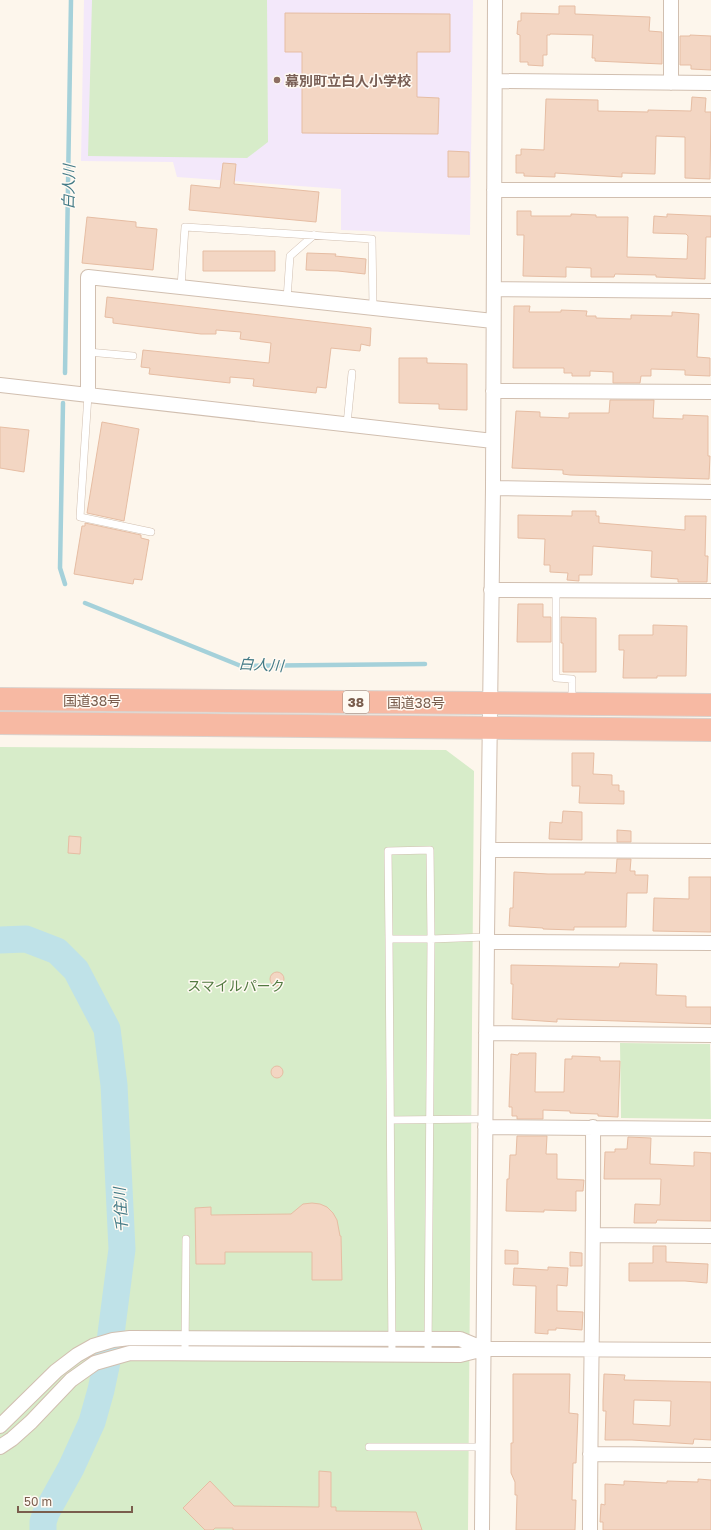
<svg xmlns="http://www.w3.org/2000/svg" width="711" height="1530" font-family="'Golos Text','Noto Sans JP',sans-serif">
	<rect width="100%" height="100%" fill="#fdf6ec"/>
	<!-- education -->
	<path fill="#f3e8fa" d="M84 0H473L470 235 341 230V189L177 177 173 162 81 161Z"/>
	<!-- green -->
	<path fill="#d7ecc9" d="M92 0H267L268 142 247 158 88 156Z
		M0 747 446 750 474 771 468 1530H0Z
		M620 1043 710 1044 711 1119 621 1118Z"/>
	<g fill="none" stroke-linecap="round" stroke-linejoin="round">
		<!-- stream -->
		<path stroke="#a5d1da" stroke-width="4.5" d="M65 373 71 0
			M63 403 60 568 65 584
			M85 603 241 666 425 664"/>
		<!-- river -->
		<path stroke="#bfe2e8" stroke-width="27" d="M0 940 26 939 57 951 76 970 107 1029 114 1085 122 1249 108 1357 101 1390 92 1422 71 1468 46 1513 43 1522V1530"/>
	</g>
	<!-- building -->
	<path fill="#f3d6c3" stroke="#e6bda3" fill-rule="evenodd" d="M559 6H575V14L650 17 649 31 662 32V64L595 61V58H592L593 35 550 34V35H547V55H543V66L528 65V62H520V35L517 34 518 21H521V13L559 14Z
		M285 13 450 14V52H417V97L439 98 438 134 302 133V52H285Z
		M690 35 711 36V70L691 69V65H680V36H690Z
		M692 97 706 98 705 112H711L710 179 685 178V137L656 136 655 174 622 173V177L555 173V177L524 176V173H516V155H521V149L544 150 546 99 598 100V111L648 112V110L691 111Z
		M448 151 469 152V177H448Z
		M223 163 236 164 234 184 319 192 316 222 189 210 191 185 220 188Z
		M517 211H531V216H571V214L596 215V217H628L627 257 687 259 688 236 686 234 653 233 654 216 667 217V214L711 216V237H706L705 279 656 277V275L615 274 614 277H591V268L566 267V277L523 276 524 235H517Z
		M87 217 136 222V227L157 229 153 270 82 263Z
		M203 251H275V271H203Z
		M307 253 336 254 335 256 366 259 365 274 338 271 306 270Z
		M107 297 371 328 370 346 361 344 360 351 331 348 326 388 317 387 316 393 253 386 254 379 230 377V383L149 374 150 368 141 367 143 350 269 363 271 343 240 339 241 332 216 330V334H201L113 323V318L105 317Z
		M514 306H530L529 312H561V310L587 311 586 316H596V318L631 319V315L672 316V312L699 314 697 357 710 358V376L685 375V370L651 369V376H641L640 383H613V372L590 371V376H572V373H564V368H513Z
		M399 358H427V363L467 364V410L439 409V404L399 403Z
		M610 400H654L653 418 683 419V415L708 416V456H710L709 479 570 475 563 474V470L512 468 516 411 540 412V417L569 418V413H609Z
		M102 422 139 429 124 521 87 513Z
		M0 427 29 430 24 472 0 468Z
		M572 511H596V516H599V523L685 530V516H706L705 556H708L707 582H678V579L651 577 652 551 593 546 592 575H579V581L567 580 568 573 550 572V565H544L545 539 518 538V515L572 516Z
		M85 523 141 535V538L149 540 142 580 134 579 133 584 74 574 82 526H85Z
		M518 604H543V617H551V642H517Z
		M561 617 596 618V672H563V643H561Z
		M653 625 687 626 686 676H657V678H623L624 650H619V635H653Z
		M572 753H594L593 774 612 775V785H619V791H624V804L579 803 580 786H572Z
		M563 811 582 812V840L549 839 550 822 562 823Z
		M617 830 631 831V842H617Z
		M69 836 81 837 80 854 68 853Z
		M617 859H631L630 871H635V875H648L647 893H627L626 927H574V930L543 929V928L509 926 510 908H513L514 872 548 874H585V872L616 873Z
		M689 877H711V932L653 931 654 898 689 899Z
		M620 963 657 964 656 995 686 996V1007H711V1024L557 1019V1022L512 1019 513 984H511V965L619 967Z
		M270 979a7 7 0 1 1 14 0a7 7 0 1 1-14 0Z
		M519 1053H536L535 1092H564L565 1059H572V1056L600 1057V1061H620L618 1117 598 1116V1114L570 1113V1111L543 1110V1119H517V1116H512V1107H509L511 1054 518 1055Z
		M271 1072a6 6 0 1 1 12 0a6 6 0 1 1-12 0Z
		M517 1136H547L546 1154H557V1179L584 1180 583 1191H576V1211L544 1210V1212L506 1211 507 1179H509L510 1155H516Z
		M628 1137 651 1138 650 1164 694 1166V1152L711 1153V1221L657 1220 656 1223H634L635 1204 660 1205 661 1179H604L605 1152H615V1149H627Z
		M312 1203 320 1204 327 1207 333 1213 337 1220 340 1236H341L342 1280H312V1252H225V1264H196L195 1208 211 1207V1215L291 1214 303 1204Z
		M653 1246H666V1262L708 1264 707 1283 685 1281H629V1263H653Z
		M505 1250 518 1251V1264H505Z
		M570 1252 582 1253V1266H570Z
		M548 1267 568 1268 567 1286 557 1285V1311L583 1312 582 1330 556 1328V1330H548V1334L535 1333 536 1286 513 1285 514 1268 548 1270Z
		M513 1374H570L569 1413 578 1414 576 1463H573L572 1500H576L575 1530H516L517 1495H515V1482L511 1473V1443H513Z
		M604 1374 625 1375 624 1380 711 1382V1440L694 1439 693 1444 632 1440H605L606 1411H603V1400ZM634 1400 671 1401 670 1426 633 1424Z
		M319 1471 331 1472V1507H336V1511L416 1512 422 1530H233V1528H215L213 1530H205L183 1508 210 1481 234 1506 319 1507Z
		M698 1479 711 1480V1530H603V1522H600L601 1504 605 1505V1484L624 1485V1481L667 1483V1481L698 1482Z"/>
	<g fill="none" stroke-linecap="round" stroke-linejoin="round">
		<!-- lane casing -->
		<g stroke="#d1bfb0" stroke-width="8">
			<path id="lane" d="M181 287 185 227 372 239 373 308
				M287 299 290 256 314 235
				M88 352 133 356
				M88 395 80 517 151 532
				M347 424 352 373
				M556 591V678L572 679V701
				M389 939 388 851 430 850 431 939H389L392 1354
				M391 1120 485 1119
				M185 1353 186 1239
				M428 1355 431 939 487 937
				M369 1447H483"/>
		</g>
		<!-- street casing -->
		<g stroke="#d1bfb0" stroke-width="16">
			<path id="street" d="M496 81 711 83
				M671 83V0
				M494 190H711
				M494 289 711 291
				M0 385 493 441
				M493 391 711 392
				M88 395V277L493 321
				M493 488 711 492
				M491 590 711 591
				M488 850 711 851
				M487 942 711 943
				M486 1033 711 1035
				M485 1127 711 1129
				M594 1235 711 1236
				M0 1426 56 1371 77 1355 93 1346 113 1340 130 1338 460 1339 484 1349
				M0 1447 12 1439 31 1422 71 1380 95 1363 130 1353 460 1355 484 1349 711 1350
				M590 1454 711 1455
				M482 1530 487 937 493 488 495 0
				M590 1530C590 1396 594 1261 593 1127"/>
		</g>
		<!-- highway casing -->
		<g stroke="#dad2cd" stroke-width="24">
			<path id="highway" d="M0 699 711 705
				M0 723 711 730"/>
		</g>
		<!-- lane -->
		<use href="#lane" stroke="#fff" stroke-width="7"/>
		<!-- street -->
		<use href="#street" stroke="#fff" stroke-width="14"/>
		<!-- highway -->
		<use href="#highway" stroke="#f7b9a3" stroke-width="22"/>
	</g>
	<!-- markers -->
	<circle fill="#8d6e63" stroke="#fffaf3" stroke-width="1.5" cx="277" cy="80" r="4"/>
	<g text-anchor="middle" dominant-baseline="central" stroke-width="3" stroke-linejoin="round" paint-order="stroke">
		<!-- shield labels -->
		<rect fill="#fffaf3" stroke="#a28c7f" stroke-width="1" x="343" y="691" width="26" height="22" rx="3"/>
		<g font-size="13" font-weight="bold" fill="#7a5d4d">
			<text x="356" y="702">38</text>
		</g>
		<!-- education labels -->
		<g font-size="14" font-weight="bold" fill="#785e54" stroke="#fffaf3" text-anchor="start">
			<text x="285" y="80">幕別町立白人小学校</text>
		</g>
		<!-- street labels -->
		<g font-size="14" fill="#7a5d4d" stroke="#fffaf3">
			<text x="92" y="700">国道38号</text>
			<text x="416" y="702">国道38号</text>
		</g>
		<!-- park labels -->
		<g font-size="14" fill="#527a41" stroke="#fffaf3">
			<text x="236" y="985">スマイルパーク</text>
		</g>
		<!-- water labels -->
		<g font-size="15" font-style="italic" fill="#437a86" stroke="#fffaf3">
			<text transform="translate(68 187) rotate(-89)">白人川</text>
			<text transform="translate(261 664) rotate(3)">白人川</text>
			<text transform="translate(120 1210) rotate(-93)">千住川</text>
		</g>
	</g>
	<!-- scale -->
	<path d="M18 1506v6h114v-6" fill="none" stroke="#7a5d4d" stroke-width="2"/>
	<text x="24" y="1506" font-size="12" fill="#7a5d4d" stroke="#fffaf3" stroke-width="3" paint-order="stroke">50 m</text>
</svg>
